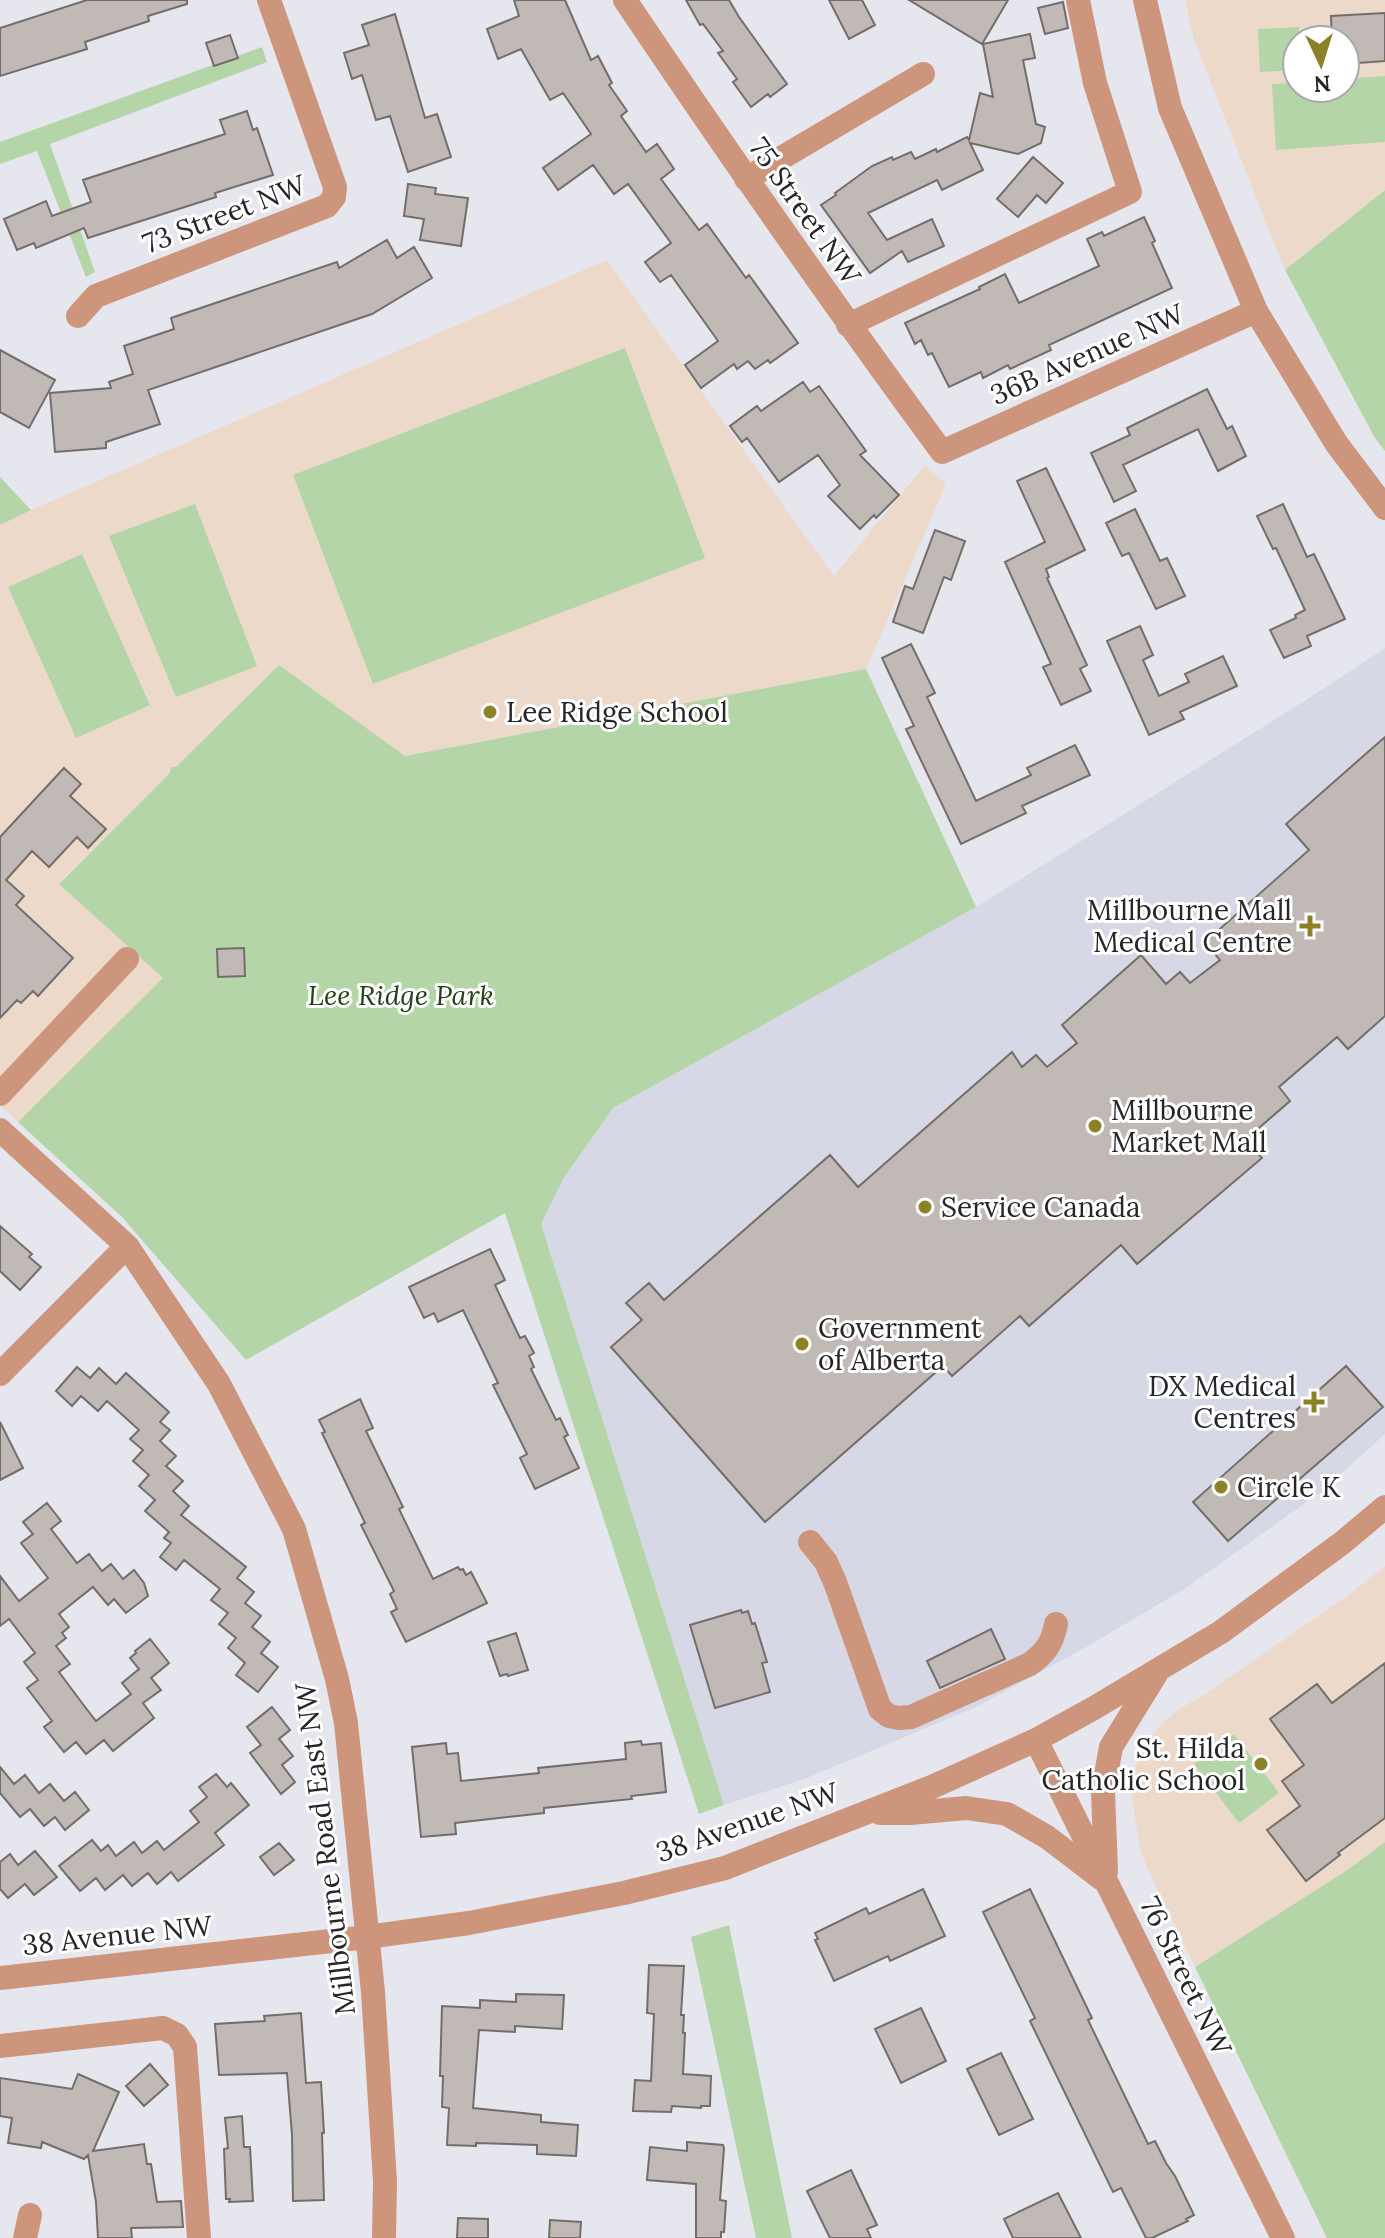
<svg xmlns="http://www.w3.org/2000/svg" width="1385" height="2238" font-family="Lora,serif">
	<rect width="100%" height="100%" fill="#e6e6ee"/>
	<!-- built -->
	<path fill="#d7d8e5" d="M1385 648V1434L1321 1492 1183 1590 1081 1650 976 1707 807 1778 724 1805 541 1224 563 1179 613 1108 976 907 1320 691Z"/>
	<!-- education -->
	<path fill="#edd9ca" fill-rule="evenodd" d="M1185 0H1385V190L1285 270 1194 40ZM1297 40H1345V88H1297Z
		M607 260 834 576 925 465 946 484 866 669 404 756 279 665 59 883 164 978 18 1122 0 1105V525L31 510Z
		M1385 1566V1842L1346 1871 1195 1967 1147 1868 1140 1848 1132 1798 1134 1773 1140 1756 1148 1741 1162 1723 1178 1710 1205 1694 1350 1594Z"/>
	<!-- green -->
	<path fill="#b4d5a8" d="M1299 27 1300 40H1297V70L1260 72 1258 29Z
		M262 47 267 62 50 144 95 272 86 277 37 151 0 164V142Z
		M1385 76V142L1276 150 1272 84 1297 83V88H1345V79Z
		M1385 190V451L1375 438 1285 270Z
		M625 348 705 558 373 684 293 475Z
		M0 477 31 510 0 525Z
		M195 504 257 666 176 697 109 536Z
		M82 554 150 705 76 738 8 587Z
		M279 665 405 756 866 669 976 907 613 1108 563 1179 541 1224 724 1805 699 1814 505 1213 246 1360 122 1217 18 1122 163 978 59 884 170 773 171 767H176Z
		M1234 1734 1279 1793 1239 1823 1194 1764Z
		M1385 1842V2238H1327L1195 1967 1346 1871Z
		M729 1925 792 2238H756L691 1937Z"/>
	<!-- building -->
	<path fill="#c0b9b5" stroke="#746e6a" stroke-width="2" d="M87 0H187V4L148 16 149 21 85 42 87 49 0 76V28Z
		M514 0H565L591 60 598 56 612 83 609 85 627 111 621 116 646 152 657 144 674 169 661 179 699 230 707 224 746 278 749 275 798 343 770 363 768 360 755 369 748 361 737 369 734 364 701 388 685 365 718 341 671 275 660 282 645 262 671 243 628 184 614 194 593 165 558 190 543 168 591 134 563 93 550 100 521 49 498 59 487 29 519 16Z
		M686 0H729L739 17 787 84 770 97 768 94 751 107 733 82 737 79 718 53 723 51 703 24 700 25Z
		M829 0H862L875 25 849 39Z
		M909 0H1008L982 44Z
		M1063 2 1068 28 1045 34 1038 8Z
		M1385 13V61L1345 64V40H1332L1331 16Z
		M395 14 425 118 437 114 451 157 408 172 390 116 376 120 362 75 352 79 344 53 369 45 362 25Z
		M1030 34 1035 58 1023 60 1036 124 1045 127 1041 143 1018 154 970 143 983 170 942 190 937 180 868 213 887 240 932 219 944 246 908 262 902 251 870 273 821 205 836 195 835 193 872 166 892 157 893 160 911 152 915 159 936 149 937 152 967 137 969 140 980 93 993 97 983 44Z
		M230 35 238 58 214 66 206 43Z
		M247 111 253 130 257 128 273 175 215 193 216 197 88 238 84 228 36 248 34 243 17 250 4 219 46 201 52 216 91 202 83 180 225 134 220 120Z
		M1033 157 1063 183 1046 203 1037 195 1018 217 997 199Z
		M408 184 436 188 435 194 468 198 461 246 420 240 424 219 404 216Z
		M1144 217 1155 241 1152 243 1172 288 1049 345 1051 350 1010 369 1008 365 983 378 981 372 949 387 932 353 928 355 921 340 915 344 905 323 980 289 979 287 1005 274 1019 303 1099 266 1087 239 1102 232 1104 236Z
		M387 240 397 258 414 247 432 278 372 314 148 390 160 424 106 442V448L55 452 50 393 111 388 109 382 133 374 124 346 174 329 171 318 337 262 339 268Z
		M0 350 55 380 29 428 0 412Z
		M803 382 810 392 819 386 866 451 860 455 899 495 876 518 874 515 860 529 828 496 840 485 818 455 779 482 747 438 742 442 730 426 757 406 761 411Z
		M1207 389 1227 429 1232 426 1246 456 1218 471 1198 429 1123 465 1136 491 1114 502 1091 453 1130 435 1127 428Z
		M1046 468 1085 550 1046 569 1049 577 1047 578 1087 665 1080 669 1091 691 1061 705 1043 667 1051 664 1005 562 1045 542 1017 481Z
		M1283 504 1307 557 1314 554 1345 619 1307 636 1311 646 1284 658 1270 630 1296 618 1295 615 1305 610 1276 548 1273 549 1257 516Z
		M1135 509 1160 561 1167 558 1185 596 1156 609 1129 553 1122 556 1106 523Z
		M935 530 965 541 951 580 944 577 923 633 893 622 905 586 913 589Z
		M1140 626 1153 655 1143 660 1159 696 1189 682 1185 674 1223 656 1237 686 1180 712 1184 719 1149 735 1107 641Z
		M911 644 935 693 927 697 976 801 1031 775 1027 768 1075 745 1090 775 1022 806 1026 813 961 844 906 729 914 726 882 658Z
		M1385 737V1016L1348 1049 1337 1037 1279 1087 1290 1101 1245 1140 1262 1158 1137 1264 1121 1245 1029 1326 1020 1316 952 1376 943 1366 765 1522 611 1347 642 1320 626 1303 649 1283 664 1300 830 1155 858 1187 1012 1052 1022 1067 1036 1055 1047 1067 1077 1043 1062 1025 1141 955 1166 984 1180 972 1190 983 1220 960 1205 942 1309 850 1286 824Z
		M64 768 81 784 70 796 106 829 88 848 77 837 49 867 32 851 6 880 24 896 16 905 73 958 38 996 33 991 21 1003 17 1000 0 1018V837Z
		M244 948 245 976 218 977 217 949Z
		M0 1226 32 1254 29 1257 41 1267 20 1290 0 1271Z
		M490 1249 505 1280 495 1285 520 1338 525 1336 534 1353 529 1356 534 1367 531 1369 556 1420 560 1418 568 1435 564 1437 579 1468 535 1489 520 1458 527 1454 493 1385 498 1383 463 1310 438 1322 434 1313 424 1318 409 1287Z
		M1346 1366 1383 1407 1228 1541 1193 1502Z
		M77 1367 90 1378 99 1368 116 1384 126 1373 169 1412 160 1422 170 1430 160 1441 176 1456 166 1466 183 1481 173 1491 189 1506 181 1515 246 1567 237 1578 254 1592 245 1603 261 1616 252 1627 270 1642 261 1653 278 1667 258 1692 236 1675 245 1663 228 1648 236 1638 219 1624 228 1613 211 1600 220 1589 184 1560 176 1570 160 1557 171 1543 164 1538 169 1532 145 1511 155 1500 139 1486 149 1475 133 1461 143 1450 130 1439 139 1430 107 1401 98 1411 81 1396 72 1406 56 1391Z
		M360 1399 373 1428 366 1431 403 1507 399 1509 433 1579 458 1567 460 1570 463 1569 466 1575 471 1572 487 1603 406 1642 391 1612 397 1609 390 1594 394 1591 361 1525 365 1523 322 1433 325 1432 319 1420Z
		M0 1422 23 1468 0 1480Z
		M47 1503 61 1521 51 1529 77 1563 89 1554 102 1571 111 1564 123 1579 134 1570 144 1583 148 1596 126 1613 114 1599 108 1605 93 1587 59 1614 69 1627 62 1633 66 1638 56 1646 70 1664 59 1672 82 1703 96 1721 131 1694 122 1683 139 1669 130 1658 136 1653 135 1651 150 1639 169 1663 151 1678 161 1690 143 1703 154 1718 113 1751 104 1740 86 1754 76 1742 64 1752 44 1727 52 1721 27 1688 38 1680 24 1662 35 1653 9 1619 0 1626V1576L19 1601 48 1578 21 1543 33 1534 23 1522Z
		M741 1610 742 1613 748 1611 752 1624 755 1623 767 1662 762 1663 770 1692 715 1708 690 1625Z
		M991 1629 1005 1659 940 1688 927 1661Z
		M516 1633 528 1670 508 1676 507 1674 500 1676 488 1642Z
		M1385 1663V1818L1338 1853 1340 1855 1306 1881 1267 1830 1300 1806 1282 1781 1304 1765 1270 1719 1317 1684 1332 1703Z
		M272 1707 290 1730 279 1739 293 1756 282 1765 295 1782 281 1794 250 1753 261 1745 247 1727Z
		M641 1741 642 1745 661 1743 666 1792 631 1796 632 1799 544 1808V1813L455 1823 456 1834 421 1837 412 1747 446 1743 447 1754 458 1753 461 1781 539 1773 538 1768 626 1759 625 1743Z
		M0 1767 14 1784 25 1775 39 1793 50 1784 64 1801 75 1792 89 1810 65 1830 55 1817 44 1826 30 1809 20 1817 0 1793Z
		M216 1774 227 1787 231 1783 249 1805 215 1833 224 1845 178 1881 171 1872 157 1884 148 1873 132 1886 123 1875 105 1890 96 1878 80 1891 59 1866 92 1840 101 1851 108 1845 116 1856 134 1842 142 1853 157 1841 164 1850 199 1822 190 1811 207 1797 199 1787Z
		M279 1843 294 1860 274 1875 260 1857Z
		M35 1851 57 1877 34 1895 25 1884 8 1898 0 1889V1862L10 1854 18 1865Z
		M923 1889 945 1936 890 1961 888 1956 834 1981 815 1940 818 1939 815 1933 866 1908 869 1914Z
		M1030 1889 1092 2018 1088 2020 1148 2144 1155 2141 1166 2163 1175 2176 1194 2215 1186 2219 1188 2221 1152 2238H1146L1121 2188 1113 2192 1030 2021 1035 2018 983 1912Z
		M649 1965 684 1966 681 2015H684L683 2033H685L683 2074 711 2076 710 2106H701V2108L672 2106 671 2112 633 2111 635 2080 651 2081 654 2014 647 2013Z
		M516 1994 564 1995 562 2029 515 2026V2032L479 2030 473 2108 541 2115V2122L578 2125 576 2156 537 2154V2145L476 2143V2146L447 2145 449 2108 442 2107 443 2076H440L442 2006 480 2008V2000L516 2002Z
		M921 2008 946 2061 901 2083 875 2029Z
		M301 2013 306 2083 321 2082 324 2133H322L324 2200 293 2201 292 2135 287 2073 219 2075 215 2024 265 2021 264 2016Z
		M1001 2053 1033 2119 999 2135 967 2069Z
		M150 2064 168 2085 144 2106 126 2086Z
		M78 2074 119 2092 93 2151 144 2144 147 2164H151L157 2202 181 2201 183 2227 131 2228 132 2238H98L96 2202 88 2155 84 2159 42 2142 41 2148 8 2143 12 2118 0 2116V2078L72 2089Z
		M242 2116 244 2147H250L253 2201 229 2202 230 2199H226L224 2149 228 2148 225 2118Z
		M687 2142 723 2145 724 2148 720 2200 726 2201 724 2232H721V2238H696V2184L647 2180 650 2147 687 2151Z
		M851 2170 877 2225 867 2229 871 2238H830L807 2191Z
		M1058 2193 1081 2238H1013L1004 2219Z
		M458 2218 488 2219V2238H457Z
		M550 2220 581 2222 580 2238H549Z"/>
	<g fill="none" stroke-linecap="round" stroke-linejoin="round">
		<!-- minor -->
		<path stroke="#cd967c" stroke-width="24" d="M625 0C728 153 833 304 942 452L1256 311
			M1145 0 1170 108 1256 311 1336 443 1385 508
			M746 179 923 74
			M78 316 96 296 327 206 334 197 335 187 269 0
			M848 325 1130 192 1095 83 1078 0
			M0 1094 127 959
			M0 1130 127 1246 219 1384 294 1529 337 1679 346 1723 373 1992 385 2181 384 2238
			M0 1374 127 1246
			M810 1542 826 1562 835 1582 880 1709 889 1716 899 1718 911 1717 1030 1664C1046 1652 1052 1644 1056 1624
			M1036 1740 1283 2238
			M880 1813H911L966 1808 1007 1814 1047 1837 1102 1879
			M1106 1872 1103 1791 1111 1747 1156 1674
			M0 1978 367 1937 469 1923 624 1893 725 1868 934 1786 1036 1740 1094 1708 1221 1632 1342 1543 1385 1507
			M0 2046 163 2028 177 2035 185 2047 199 2238
			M25 2238 30 2215"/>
	</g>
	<!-- markers -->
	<g fill="#8d8128" stroke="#fff" stroke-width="3">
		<circle cx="490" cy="712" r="8"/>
		<path d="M1306 914h8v8h8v8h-8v8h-8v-8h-8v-8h8z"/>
		<circle cx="1095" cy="1126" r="8"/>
		<circle cx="925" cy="1207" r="8"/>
		<circle cx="802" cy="1344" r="8"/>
		<path d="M1310 1390h8v8h8v8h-8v8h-8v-8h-8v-8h8z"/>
		<circle cx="1221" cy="1487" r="8"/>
		<circle cx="1261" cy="1764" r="8"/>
	</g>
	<g text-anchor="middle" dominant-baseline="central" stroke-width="6" stroke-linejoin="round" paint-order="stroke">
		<!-- street labels -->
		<g font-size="28" fill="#262629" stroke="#fff">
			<text transform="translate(805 211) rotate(55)">75 Street NW</text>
			<text transform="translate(224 214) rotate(-21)">73 Street NW</text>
			<text transform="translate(1087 354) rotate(-24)">36B Avenue NW</text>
			<text transform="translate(747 1822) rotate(-19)">38 Avenue NW</text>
			<text transform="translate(325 1849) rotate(-97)">Millbourne Road East NW</text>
			<text transform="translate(117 1935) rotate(-6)">38 Avenue NW</text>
			<text transform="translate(1186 1976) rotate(64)">76 Street NW</text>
		</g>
		<!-- poi labels -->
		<g font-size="28" fill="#262629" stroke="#fff" text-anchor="start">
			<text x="506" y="712">Lee Ridge School</text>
			<text x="1292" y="910" text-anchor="end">Millbourne Mall<tspan x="1292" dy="32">Medical Centre</tspan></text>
			<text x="1111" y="1110">Millbourne<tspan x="1111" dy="32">Market Mall</tspan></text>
			<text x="941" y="1207">Service Canada</text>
			<text x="818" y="1328">Government<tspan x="818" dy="32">of Alberta</tspan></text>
			<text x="1296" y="1386" text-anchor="end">DX Medical<tspan x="1296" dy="32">Centres</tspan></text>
			<text x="1237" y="1487">Circle K</text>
			<text x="1245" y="1748" text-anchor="end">St. Hilda<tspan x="1245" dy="32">Catholic School</tspan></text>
		</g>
		<!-- park labels -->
		<g font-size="28" font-style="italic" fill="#234314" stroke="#fff">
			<text x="401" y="995">Lee Ridge Park</text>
		</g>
	</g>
	<!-- north arrow -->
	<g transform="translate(1321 64) rotate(176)"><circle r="38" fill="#ffffff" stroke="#a8a8a9" stroke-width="2"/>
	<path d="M0-6L14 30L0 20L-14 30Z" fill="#8d8128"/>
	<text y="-12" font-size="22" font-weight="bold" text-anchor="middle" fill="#262629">N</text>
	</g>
</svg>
